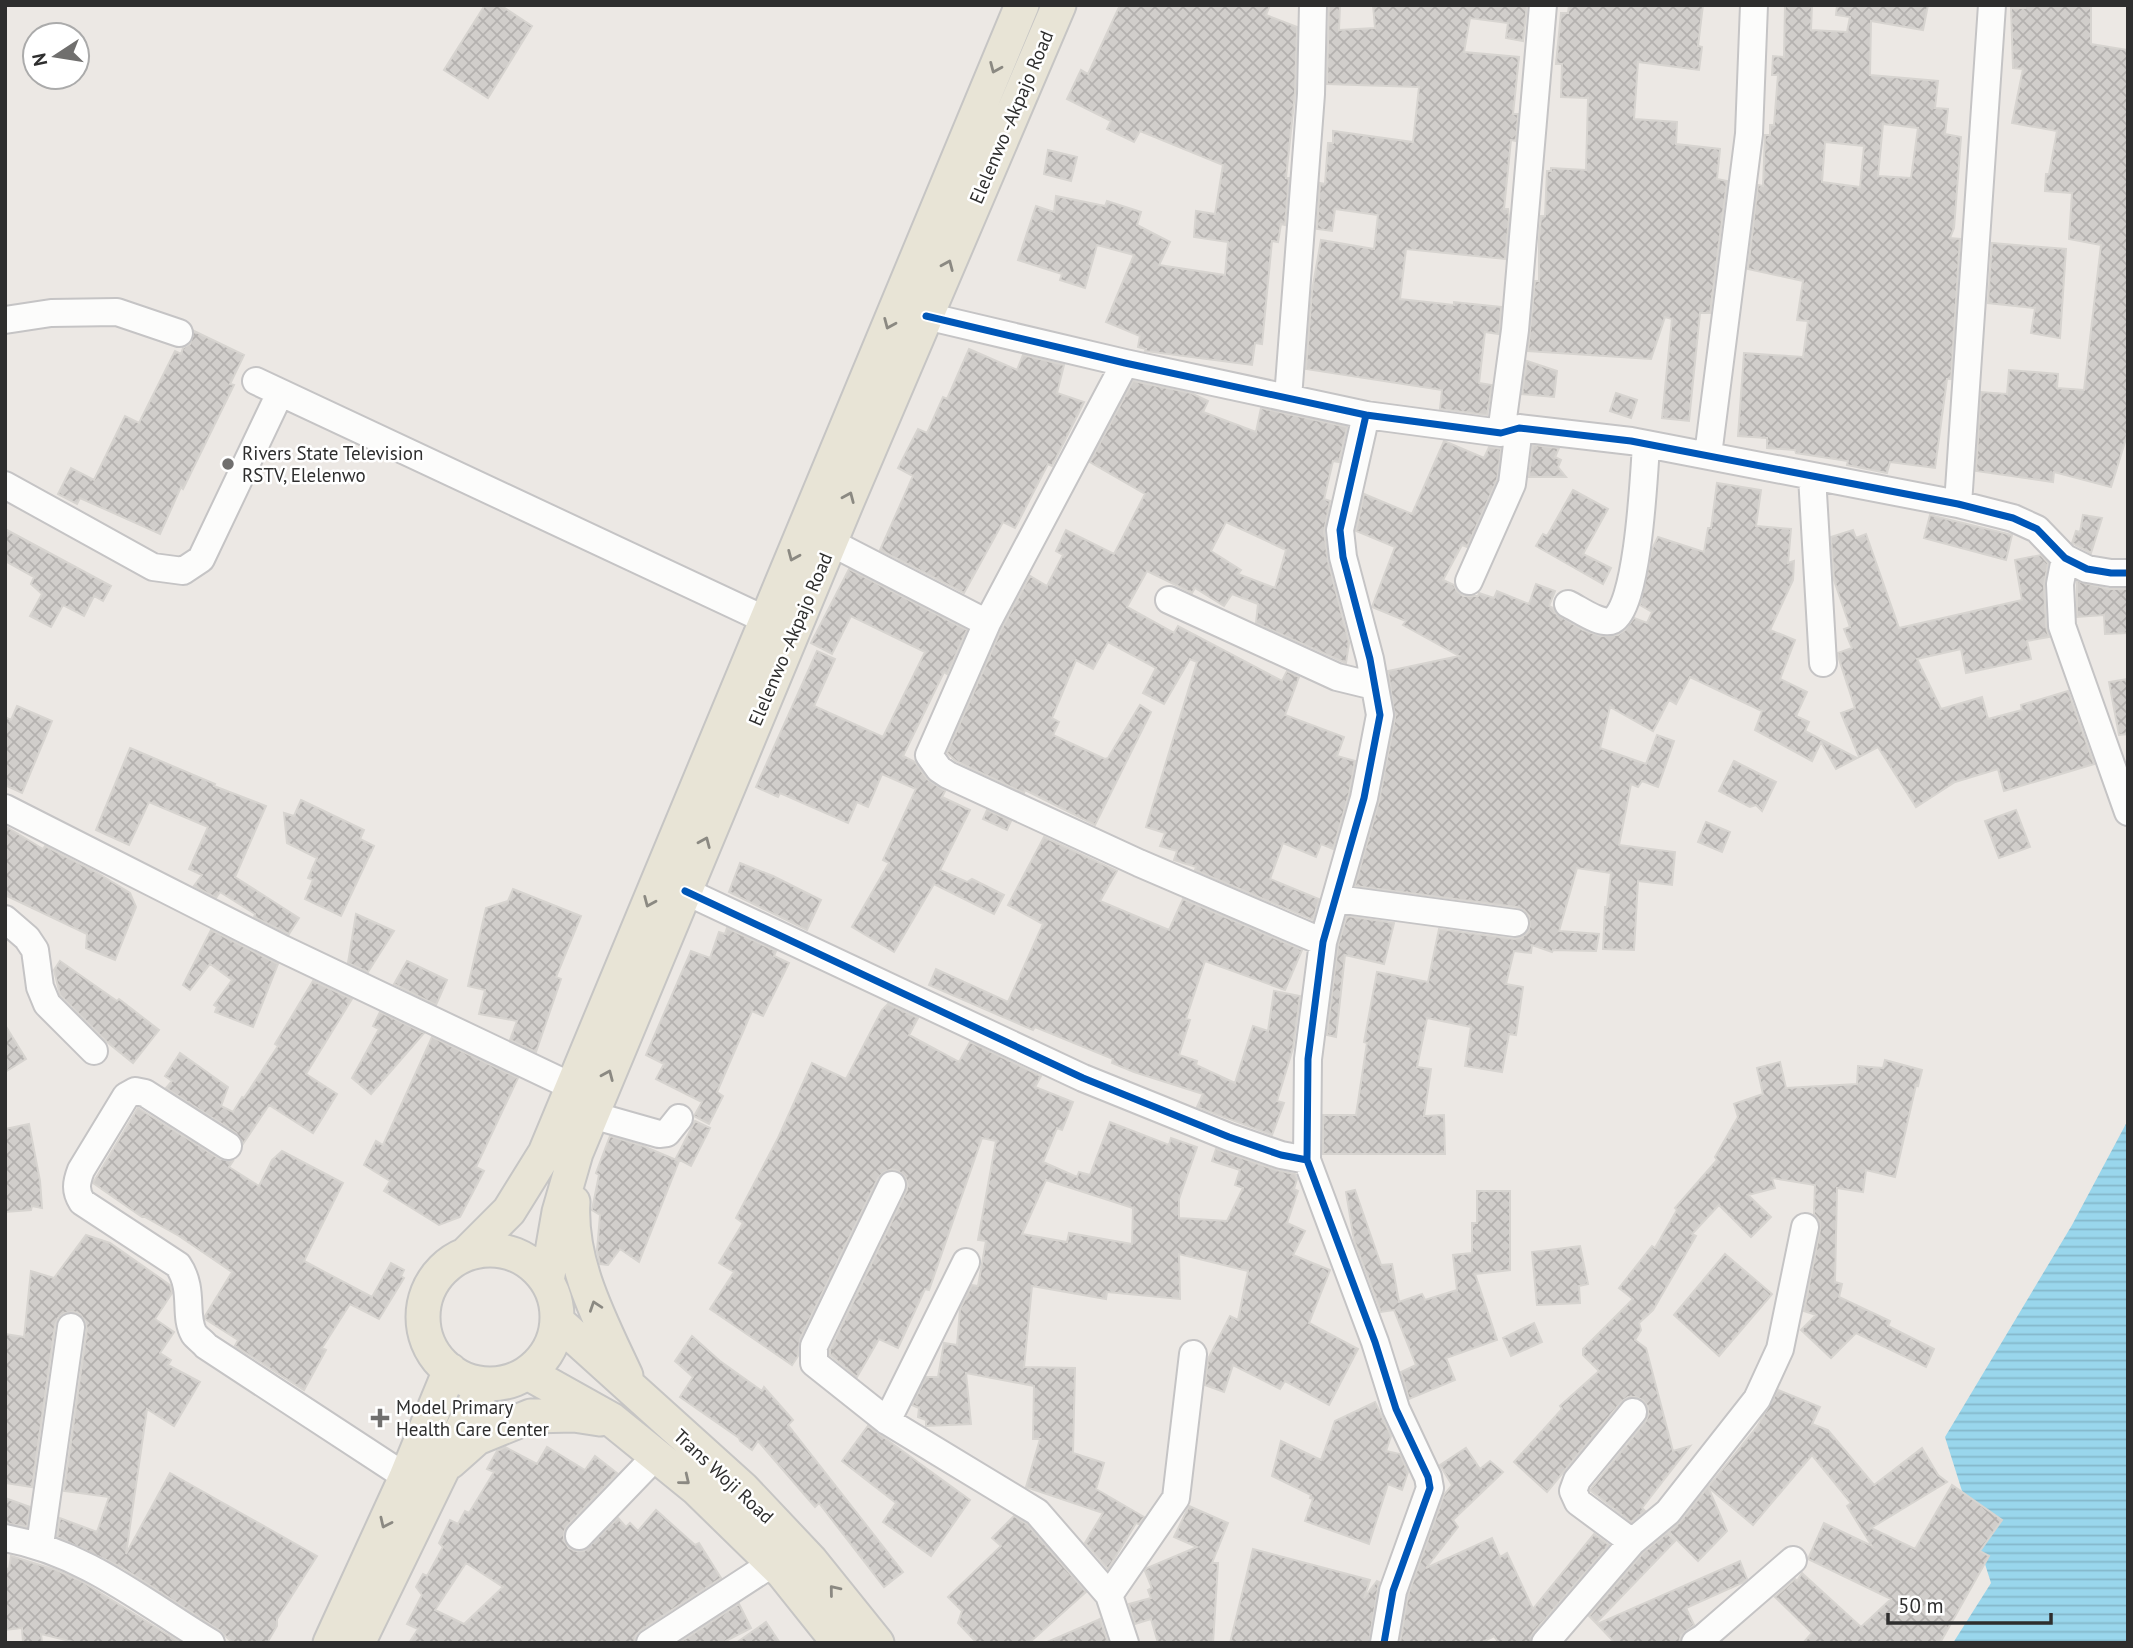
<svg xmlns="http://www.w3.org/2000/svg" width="2133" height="1648" font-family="'PT Sans',sans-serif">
	<defs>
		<pattern id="water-rules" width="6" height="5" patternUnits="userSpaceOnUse" patternTransform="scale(1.75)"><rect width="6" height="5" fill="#99d6ec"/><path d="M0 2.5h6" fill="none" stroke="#84b8cb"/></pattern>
		<pattern id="building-cross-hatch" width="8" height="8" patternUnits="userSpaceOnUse" patternTransform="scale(1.75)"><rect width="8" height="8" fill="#d1cecb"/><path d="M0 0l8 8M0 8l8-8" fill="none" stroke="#b4b1af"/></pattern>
	</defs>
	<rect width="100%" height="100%" fill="#ece8e4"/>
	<!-- water -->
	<path fill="url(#water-rules)" d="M2128 1120V1643H1953L1991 1583 1945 1437 2072 1225Z"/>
	<!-- building -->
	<path fill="url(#building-cross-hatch)" stroke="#d7d4d0" stroke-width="2" fill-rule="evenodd" d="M485 5H500L532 26 488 98 444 70Z
		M1120 5H1270L1266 15 1297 27 1295 93 1286 178H1289L1285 225 1281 224 1278 242 1272 241 1262 344 1255 343 1252 365 1145 351 1146 349 1138 347 1140 336 1106 322 1134 255 1097 245 1085 288 1060 280 1062 274 1018 260 1036 206 1054 212 1056 196 1105 206 1107 201 1141 212 1137 225 1170 242 1159 265 1225 275 1228 242 1194 237 1196 211 1215 214 1223 165 1140 131 1134 142 1107 129 1111 121 1067 99 1081 70 1088 74Z
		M1329 5H1340L1339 30 1375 28 1373 5H1527L1523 41 1506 38 1508 23 1470 18 1464 52 1519 57 1513 114H1518L1516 141 1511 140 1504 209H1508L1509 218 1505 259 1406 249 1400 299 1454 305V302L1501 307 1499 334 1485 332 1479 383 1492 385 1487 415 1440 409 1442 390 1306 369 1312 291 1321 240 1374 249 1378 215 1335 209 1332 231 1317 229 1320 183 1325 184 1328 143H1333V131L1413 142 1419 87 1327 84Z
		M1569 5H1703L1698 46 1702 47 1699 70 1638 62 1634 119 1677 122 1676 144 1720 149 1717 179 1727 181 1710 313H1700L1689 421 1662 418 1672 319 1665 317 1651 359 1528 351 1535 281H1539V240L1541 216H1545L1547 171H1551V168L1586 170 1588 98 1561 97 1562 64H1556L1561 13H1568Z
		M1785 5H1812L1811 30 1847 32 1850 17 1836 15 1837 5H1928L1923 30 1871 21 1870 75 1938 81 1935 108 1948 109 1945 134 1961 137 1954 228 1950 238 1960 239 1951 379H1947L1935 468 1890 462 1887 473 1847 465 1848 461 1796 453 1795 450 1767 448V438L1738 436 1744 353 1803 357 1808 321 1797 320 1803 281 1748 269 1758 185 1763 186 1765 135H1770V125H1774L1778 75H1772L1773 56 1784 57ZM1883 124 1918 128 1911 178 1878 176ZM1825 142 1864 146 1860 187 1822 182Z
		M2025 5H2091V44L2128 50V432L2111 487 2054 472 2053 482 1976 471 1981 392 2007 394 2009 370 2058 374 2057 388 2084 390 2101 245 2069 239 2072 193 2045 191 2046 174H2049L2057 131 2012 123 2023 69 2013 68 2011 8H2025Z
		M1048 150 1077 157 1071 181 1044 174Z
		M1992 243 2066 249 2060 338 2031 333 2035 308 1988 303Z
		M194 331 244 355 230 384 234 385 183 489 181 487 160 534 80 498 77 504 58 494 71 468 94 480 125 416 139 423 175 351 181 354 183 348 190 344Z
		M969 349 1017 370 1023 355 1064 365 1057 393 1084 402 1052 466 1048 464 1015 528 1003 522 964 593 880 550 913 476 898 468 918 429 927 433 943 397 947 399Z
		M1527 361 1557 371 1554 397 1522 394Z
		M1133 381 1191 393 1208 401 1203 412 1256 432 1261 408 1347 427 1339 462 1333 461 1324 499 1330 501 1324 532 1328 561 1349 643 1346 663 1256 623 1258 604 1232 594 1224 606 1195 588 1192 593 1147 571 1127 607 1174 633 1178 626 1282 681 1287 671 1299 677 1285 715 1344 737 1337 756 1355 761 1349 794 1333 849 1321 844 1316 857 1283 843 1270 879 1319 899 1313 920 1195 870 1196 867 1174 860 1177 851 1160 846 1165 833 1146 827 1197 662 1190 659 1164 704 1143 693 1156 668 1108 642 1093 669 1076 660 1052 718 1059 722 1053 735 1105 759 1108 758 1140 705 1151 712 1095 825 1025 790 1024 793 956 761 947 753 1001 630 1030 576 1047 586 1063 555 1056 551 1066 530 1114 554 1145 494 1090 462ZM1226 522 1286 550 1275 588 1238 574 1241 570 1211 551Z
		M1616 393 1637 400 1631 418 1610 411Z
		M1444 441 1484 458 1489 447 1501 449 1497 480 1467 547 1462 545 1443 580 1454 585 1457 591 1463 596H1478L1479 593 1494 598 1497 591 1529 604 1536 584 1555 591 1549 606 1553 608 1555 613 1583 630 1601 636 1618 635 1625 630 1634 618 1647 623 1652 612 1640 605 1652 549 1658 537 1704 552 1708 528H1711L1717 483 1761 490 1756 526 1791 529 1788 563 1794 561 1793 580 1770 630 1795 640 1780 679 1807 692 1796 716 1809 722 1805 731 1857 758 1836 769 1821 742 1812 761 1755 730 1762 711 1690 677 1676 704 1669 700 1653 731 1610 707 1600 748 1646 764 1657 735 1674 741 1658 787 1642 781 1638 787 1631 784 1619 845 1675 852 1672 885 1638 881 1634 950 1603 949 1605 907H1607L1611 873 1577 868 1559 931 1599 934 1596 951 1553 950 1552 952 1532 945 1531 953 1514 951 1506 984 1523 987 1516 1035 1509 1034 1502 1072 1465 1066 1471 1027 1427 1018 1417 1067 1431 1069 1424 1116 1444 1115 1445 1154H1323V1115H1356L1367 1043 1364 1042 1377 972 1428 982 1439 929 1514 939 1522 937 1527 933 1530 926 1529 916 1524 910 1517 907 1355 886 1379 801 1395 718 1388 671 1459 656 1403 625 1406 621 1372 607 1395 547 1356 531 1364 494 1412 514Z
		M1533 445 1559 448 1555 457 1561 460 1558 467 1566 477H1529Z
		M1573 490 1608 509 1583 554 1611 568 1603 584 1536 546 1543 534 1547 536Z
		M1930 515 2012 535 2006 560 1924 538Z
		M2083 515 2102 518 2091 553 2072 543 2076 531 2080 532Z
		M5 529 111 586 103 601 94 596 84 616 63 605 51 627 30 616 42 594 31 584 34 577 5 561Z
		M1853 530 1856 538 1866 534 1899 628 2022 600 2015 560 2041 555 2048 563 2044 585 2046 627 2049 637 2027 641 2031 659 1966 673 1961 649 1917 659 1941 709 1982 697 1988 719 2022 710 2021 705 2068 691 2094 764 2004 791 1998 769 1955 782 1916 807 1878 747 1859 757 1841 713 1855 708 1838 656V653L1852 648 1844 629 1850 627 1834 580 1831 537Z
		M849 569 967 630 947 674 944 672 903 756 915 762 927 779 945 791 942 797 970 810 940 870 967 882 972 879 1004 895 994 914 934 884 894 952 852 927 889 863 883 860 916 789 882 774 868 807 857 802 848 823 780 793 778 797 756 787 817 651 835 659 814 706 883 737 925 652 851 616 832 654 811 643Z
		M2077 581 2108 589H2128V633L2105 634 2104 615 2077 617Z
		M2128 679V734L2119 735 2109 682Z
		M17 706 52 721 22 793 5 785V717L11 720Z
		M130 748 215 784 214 786 266 806 235 877 299 918 289 934 254 917 255 914 220 892 216 898 194 886 202 875 189 869 208 827 149 802 129 845 96 830Z
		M1734 761 1776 782 1762 811 1756 805 1750 807 1719 791Z
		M301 800 364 830 360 839 374 846 341 916 305 899 313 880 308 878 317 858 287 843 284 813 294 816Z
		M987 810 1011 821 1007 830 983 819Z
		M2016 810 2030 847 1999 858 1985 821Z
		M1706 822 1730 832 1722 852 1698 842Z
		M5 826 43 849 45 846 96 872 130 893 136 907 115 960 86 948 87 934 5 895Z
		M1044 837 1117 871 1100 901 1169 930 1183 899 1302 950 1285 990 1205 961 1186 1019 1190 1020 1179 1055 1197 1061 1196 1065 1235 1083 1253 1026 1268 1031 1274 991 1300 996 1293 1048 1277 1101 1284 1103 1272 1135 1197 1107 1203 1094 1134 1072 1112 1063 1113 1059 1035 1027 1033 1030 929 985 936 969 1008 1002 1043 924 1008 905Z
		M740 863 773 876 821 900 807 930 729 892Z
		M513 889 581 916 556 977 561 979 536 1052 510 1040 517 1021 479 1014 485 990 468 986 486 908 508 901Z
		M356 914 394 931 368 972 348 963Z
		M1347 916 1394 923 1384 964 1345 955 1336 1037 1327 1035 1338 945Z
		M727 928 776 951 774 956 789 963 763 1016 752 1011 717 1092 723 1096 709 1124 694 1116 702 1102 656 1079 664 1064 646 1055 691 951 710 958 719 932 725 934Z
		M211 930 278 964 253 1027 215 1012 217 1007 214 1005 232 980 210 964 190 990 183 985Z
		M60 961 117 1001 119 999 159 1030 133 1063 107 1042 60 995 54 970Z
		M407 961 447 980 436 1005 394 984Z
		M313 981 352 999 306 1074 337 1094 313 1133 269 1105 243 1144 236 1133 166 1088 172 1081 165 1076 180 1053 228 1087 221 1106 233 1112 242 1097 244 1098 278 1046 275 1044Z
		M888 1004 918 1018 909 1035 959 1062 970 1042 1041 1076 1035 1087 1073 1102 1062 1130 1057 1128 1043 1162 1077 1177 1079 1172 1090 1175 1110 1122 1169 1145 1171 1138 1197 1147 1179 1199V1218L1227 1221 1243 1188 1235 1185 1240 1170 1212 1161 1216 1149 1276 1170 1295 1174 1297 1179 1294 1189 1298 1191 1287 1223 1305 1231 1293 1255 1330 1270 1309 1323 1358 1349 1329 1405 1285 1381 1280 1389 1233 1365 1224 1392 1205 1385 1208 1359 1230 1316 1238 1320 1248 1271 1179 1254 1180 1299 1107 1292 1106 1299 1032 1286 1024 1367 1075 1368 1073 1453 1104 1463 1096 1489 1144 1517 1139 1524 1136 1523 1108 1569 1085 1543 1103 1513 1026 1487 1040 1439H1033L1034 1386 966 1373 971 1424 926 1426V1420L918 1417 919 1408 912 1405 926 1377H938L944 1343 957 1345 960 1309 972 1285 978 1286 986 1241 978 1240 996 1141 982 1138 929 1290 925 1289 898 1348 879 1339 857 1377 830 1355V1350L906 1192 908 1185 905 1177 898 1171 892 1169 884 1172 878 1178 800 1339 798 1356 792 1365 710 1309 734 1272 719 1263 743 1223 736 1218 778 1138 812 1063 846 1079 882 1010ZM1046 1180 1133 1208 1132 1244 1069 1233 1067 1242 1022 1234Z
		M380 1012 424 1033 371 1094 352 1078 379 1029 373 1026Z
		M5 1025 26 1059 5 1072Z
		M432 1037 518 1078 476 1167 484 1171 460 1217 439 1225 384 1191 390 1181 364 1165 376 1141 383 1145Z
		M1885 1060 1922 1070 1918 1086 1916 1085 1895 1177 1866 1170 1863 1192 1837 1188 1835 1282 1842 1284 1839 1297 1890 1321 1888 1326 1934 1349 1926 1367 1856 1333 1831 1358 1801 1330 1816 1315 1804 1311 1820 1230V1221L1814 1214 1815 1185 1772 1178 1775 1188 1748 1195 1771 1217 1751 1237 1719 1205 1692 1234 1696 1236 1653 1310 1639 1323 1641 1330 1635 1340 1646 1348 1673 1451 1690 1446 1642 1508 1645 1511 1631 1522 1590 1490 1646 1421 1648 1415V1407L1643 1400 1636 1397H1628L1621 1402 1547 1492 1514 1462 1562 1409 1560 1406 1599 1371 1583 1355V1349L1633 1299 1619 1288 1652 1246 1655 1248 1677 1210 1675 1208 1717 1160 1715 1157 1738 1117 1734 1104 1763 1094 1757 1068 1780 1062 1786 1088 1857 1084 1858 1066 1883 1068Z
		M138 1108 220 1159 233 1161 229 1167 259 1186 272 1160 282 1151 343 1183 304 1261 372 1297 391 1263 404 1270 401 1276 404 1278 379 1319 350 1304 322 1348 326 1350 304 1390 235 1346 238 1340 205 1319V1316L232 1272 179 1236 143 1216 142 1217 93 1183Z
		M695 1121 710 1128 691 1166 676 1158Z
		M29 1124 40 1181 42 1208 32 1206 31 1210 5 1212V1129Z
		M610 1136 643 1146 679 1161 639 1262 620 1249 608 1265 600 1264 597 1251 600 1215 592 1210 599 1175 596 1173Z
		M1355 1190 1381 1265 1392 1264 1399 1302 1422 1294 1425 1300 1457 1290 1453 1255 1472 1253V1223H1477V1191H1510V1270L1475 1274 1497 1340 1446 1358 1455 1380 1409 1399 1401 1372 1416 1365 1394 1310 1381 1312 1354 1240 1346 1192Z
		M86 1235 110 1243 170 1285 172 1293 155 1319 174 1332 160 1353 171 1360 168 1365 200 1382 174 1426 147 1409 126 1554 170 1473 317 1556 277 1619V1626L267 1643H233L219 1630 121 1567 57 1537 60 1518 97 1532 109 1497 64 1491 87 1329 85 1321 80 1314 74 1312 65 1313 58 1318 55 1325 32 1487 5 1483V1334L24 1337 31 1271 54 1278Z
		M1580 1246 1588 1284 1579 1286 1580 1303 1537 1305 1532 1252Z
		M1725 1254 1772 1294 1719 1356 1674 1315Z
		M1534 1323 1542 1342 1511 1356 1503 1338Z
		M692 1336 720 1361 762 1391 764 1387 793 1420 788 1425 903 1572 884 1587 819 1503 815 1507 758 1441 752 1450 740 1441 739 1438 680 1397 693 1377 675 1361Z
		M1778 1390 1820 1407 1812 1424 1828 1430 1874 1485 1922 1448 1938 1475 1947 1482 1871 1528 1915 1549 1952 1485 2002 1520 1980 1551 1989 1556 1940 1643H1803L1812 1633 1775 1597 1795 1579 1797 1581 1802 1573 1861 1627 1891 1599 1808 1559 1824 1523 1872 1546 1847 1506 1851 1503 1812 1455 1753 1525 1708 1487 1757 1427Z
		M1375 1402 1391 1436 1386 1451 1400 1454 1408 1472 1402 1490 1388 1484 1369 1544 1305 1521 1313 1499 1310 1498 1311 1495 1272 1476 1281 1441 1321 1460 1335 1421Z
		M868 1426 970 1500 931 1556 883 1522 896 1503 842 1461Z
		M505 1447 537 1464 547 1447 585 1470 595 1456 617 1473 567 1526 564 1532V1540L569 1548 576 1551H584L618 1518 626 1527 630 1523 638 1531 656 1510 695 1545 699 1543 721 1578 641 1630 636 1635 634 1643H409L418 1629 407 1624 422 1595 416 1587 423 1574 427 1576 443 1547 439 1543 450 1520 458 1524 465 1511 469 1513 494 1472 487 1469 497 1451ZM466 1563 503 1587 464 1624 435 1610Z
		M1466 1448 1480 1469 1490 1461 1503 1472 1453 1520 1458 1527 1426 1568 1492 1538 1500 1557 1507 1553 1533 1609 1594 1534 1609 1545 1533 1633 1530 1643H1499L1494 1636 1481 1643H1400L1408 1595 1444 1495 1452 1485 1440 1465Z
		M1708 1487 1727 1531 1698 1561 1669 1532 1680 1522Z
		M5 1498 30 1507 27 1527 5 1523Z
		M1189 1506 1228 1523 1212 1563H1218L1213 1643H1158L1151 1619 1135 1624 1129 1604 1151 1598 1148 1590 1152 1588 1145 1571 1147 1568 1197 1547 1174 1537Z
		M1014 1516 1027 1524 1086 1592 1029 1643H977L958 1623 962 1611 948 1597 1001 1546 992 1538Z
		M1667 1533 1675 1541 1596 1623 1589 1616 1643 1553Z
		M1253 1549 1370 1580 1364 1598 1377 1581 1379 1582 1369 1643H1230Z
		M11 1556 56 1570 81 1581 181 1643H78L41 1634 42 1643H23L22 1628 5 1630V1568L9 1569Z
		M1740 1561 1747 1579 1742 1583 1686 1608 1694 1625 1681 1635 1679 1643H1615L1597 1624Z
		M739 1604 751 1628 722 1643H679Z
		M1100 1619 1108 1643H1045L1098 1620Z
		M766 1622 780 1643H736Z"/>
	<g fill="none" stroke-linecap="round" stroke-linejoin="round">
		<!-- minor casing -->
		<g stroke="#c5c4c5" stroke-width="30">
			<path id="minor" d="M926 316 1125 363 1366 415 1501 433 1519 428 1631 441 1958 504 2013 518 2037 529 2065 558 2087 569 2111 573H2128
				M5 320 51 313 117 312 179 333
				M1125 363 987 623 929 755 939 769 948 775 1139 863 1323 942
				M256 381 766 620
				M1288 398 1311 94 1313 5
				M1366 415 1340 530 1343 557 1370 659 1380 715 1364 798 1323 942 1308 1059 1307 1160 1375 1342 1396 1409 1428 1477 1430 1488 1393 1591 1384 1643
				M1501 433 1515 330 1543 5
				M1708 455 1749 134 1754 5
				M1812 476 1823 663
				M5 485 153 567 183 571 201 559 280 393
				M1958 504 1992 5
				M830 542 987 623
				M2065 558 2060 584 2062 626 2128 812
				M1469 581 1512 484 1519 428
				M1169 600 1337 677 1374 686
				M1568 604C1579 609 1601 626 1613 620 1638 606 1644 475 1646 445
				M5 808 283 949 573 1087
				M685 891 1083 1078 1229 1137 1281 1155 1307 1160
				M1337 899 1515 923
				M5 919 27 938 35 950 40 987 47 1004 94 1051
				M592 1115 659 1134 667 1133 679 1118
				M228 1146 145 1093 135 1091 126 1096 81 1170C76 1183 75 1191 82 1202L178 1265C195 1290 183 1315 194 1334 197 1338 203 1342 206 1346L406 1477
				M892 1185 814 1346V1363L887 1421 1037 1512 1109 1595 1125 1643
				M887 1421 966 1262
				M579 1536 656 1456
				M5 1538C86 1553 143 1602 211 1643
				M1632 1542 1578 1502 1573 1491 1577 1480 1633 1412
				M40 1545 71 1327
				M1109 1595 1176 1498 1193 1354
				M650 1643 773 1563
				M1545 1643 1632 1542 1668 1512 1757 1399 1780 1349 1805 1227
				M1695 1643 1703 1638 1793 1560"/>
		</g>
		<!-- major casing -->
		<g stroke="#c6c5c4" stroke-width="37">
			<path id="major" d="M573 1202C569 1263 601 1322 626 1376
				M423 1317a67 67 0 1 1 134 0a67 67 0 1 1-134 0Z
				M468 1252 509 1211 545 1153 1022 5
				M547 1281 559 1212 576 1153 847 502 1059 5
				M558 1322 743 1489 811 1561 877 1643
				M528 1373 612 1420 697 1489 783 1573 839 1643
				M450 1462 477 1438 531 1416 574 1415 600 1419
				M330 1643 406 1477 450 1370
				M358 1643 484 1384"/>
		</g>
		<!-- minor -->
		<use href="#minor" stroke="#fcfcfb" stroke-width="26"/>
		<!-- major -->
		<use href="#major" stroke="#e8e4d6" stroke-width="33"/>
		<!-- cycleway casing -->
		<g stroke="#fff" stroke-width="11">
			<path id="cycleway" d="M926 316 1125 363 1366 415 1501 433 1519 428 1631 441 1958 504 2013 518 2037 529 2065 558 2087 569 2111 573H2128
				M1366 415 1340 530 1343 557 1370 659 1380 715 1364 798 1323 942 1308 1059 1307 1160 1375 1342 1396 1409 1428 1477 1430 1488 1393 1591 1384 1643
				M685 891 1083 1078 1229 1137 1281 1155 1307 1160"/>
		</g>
		<!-- cycleway -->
		<use href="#cycleway" stroke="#0057b8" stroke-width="7"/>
	</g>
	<!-- one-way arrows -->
	<defs><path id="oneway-chevron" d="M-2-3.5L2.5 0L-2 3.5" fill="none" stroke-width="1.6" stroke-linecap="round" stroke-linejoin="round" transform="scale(1.75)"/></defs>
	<g stroke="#8b8982">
		<use href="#oneway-chevron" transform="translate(995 68) rotate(113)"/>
		<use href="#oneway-chevron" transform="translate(948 265) rotate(-67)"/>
		<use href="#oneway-chevron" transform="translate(889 324) rotate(113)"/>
		<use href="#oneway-chevron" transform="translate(849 497) rotate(-67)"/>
		<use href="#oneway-chevron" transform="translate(793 556) rotate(113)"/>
		<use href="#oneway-chevron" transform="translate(705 842) rotate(-67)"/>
		<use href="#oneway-chevron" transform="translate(649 902) rotate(113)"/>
		<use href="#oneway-chevron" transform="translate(608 1075) rotate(-67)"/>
		<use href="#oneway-chevron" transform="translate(595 1306) rotate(-109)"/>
		<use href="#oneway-chevron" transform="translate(685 1480) rotate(39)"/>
		<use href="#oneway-chevron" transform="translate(385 1523) rotate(115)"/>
		<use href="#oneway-chevron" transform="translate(834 1590) rotate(-129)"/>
	</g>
	<!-- markers -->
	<g fill="#706f6e" stroke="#fff" stroke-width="2.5">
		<circle cx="228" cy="464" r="7"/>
		<path d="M376.5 1407.5h7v7h7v7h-7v7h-7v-7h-7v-7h7z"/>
	</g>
	<g text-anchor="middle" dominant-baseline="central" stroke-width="5" stroke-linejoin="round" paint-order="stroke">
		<!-- street labels -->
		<g font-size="19" fill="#2e2e2e" stroke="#fff">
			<text transform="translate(1011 117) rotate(-67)">Elelenwo -Akpajo Road</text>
			<text transform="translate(790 639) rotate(-67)">Elelenwo -Akpajo Road</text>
			<text transform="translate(724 1476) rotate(43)">Trans Woji Road</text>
		</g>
		<!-- poi labels -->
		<g font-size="19" fill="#2e2e2e" stroke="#fff" text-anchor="start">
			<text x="242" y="453">Rivers State Television<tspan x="242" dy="22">RSTV, Elelenwo</tspan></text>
			<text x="396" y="1407">Model Primary<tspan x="396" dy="22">Health Care Center</tspan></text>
		</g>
	</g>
	<!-- border -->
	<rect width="2133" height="1648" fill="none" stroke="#2e2e2e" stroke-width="14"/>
	<!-- north arrow -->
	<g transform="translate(56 56) rotate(258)"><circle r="33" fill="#ffffff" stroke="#ababab" stroke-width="2"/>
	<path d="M0-5L12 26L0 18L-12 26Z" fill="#706f6e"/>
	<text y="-10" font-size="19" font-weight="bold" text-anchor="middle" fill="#2e2e2e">N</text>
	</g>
	<!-- scale -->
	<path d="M1888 1613v10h163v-10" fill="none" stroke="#2e2e2e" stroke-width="3.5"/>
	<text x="1898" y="1613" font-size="21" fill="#2e2e2e" stroke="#ffffff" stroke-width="5" paint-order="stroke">50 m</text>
</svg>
